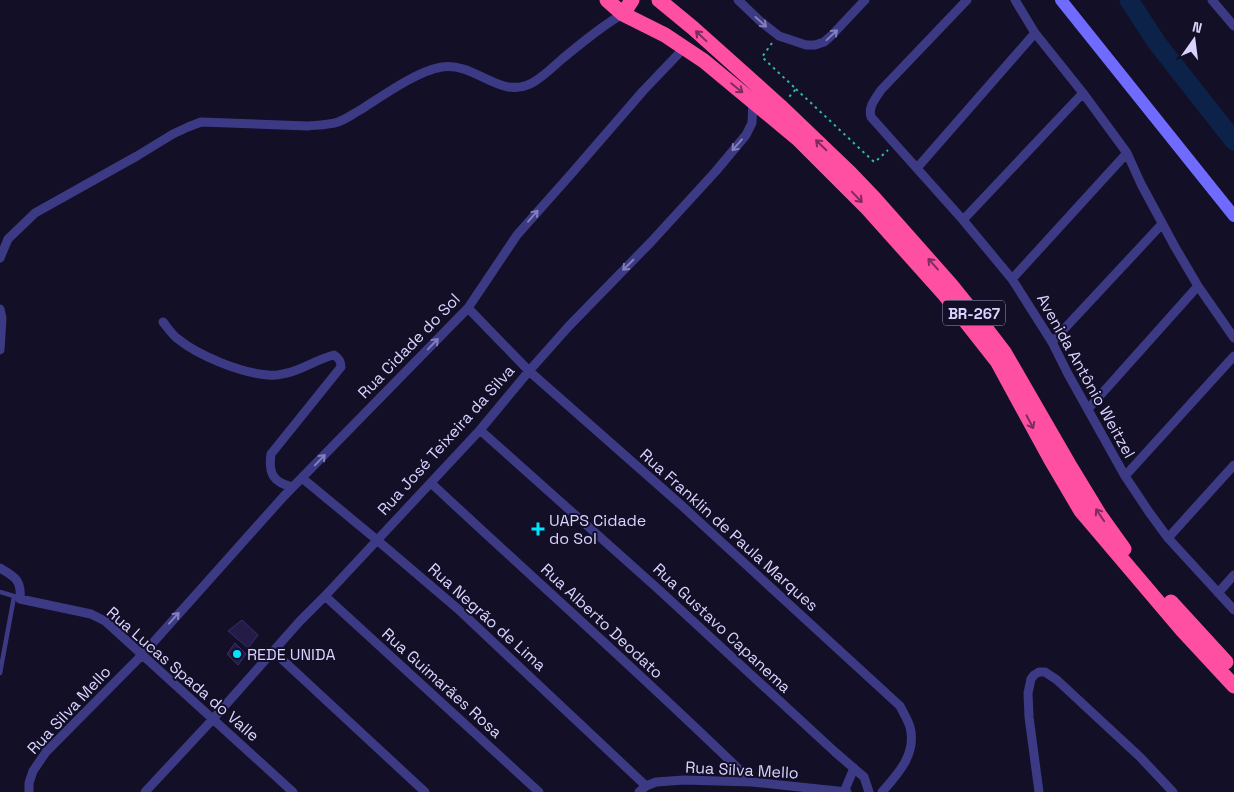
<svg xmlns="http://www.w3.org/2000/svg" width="1234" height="792" font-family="'Space Grotesk',sans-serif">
	<rect width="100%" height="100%" fill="#130f26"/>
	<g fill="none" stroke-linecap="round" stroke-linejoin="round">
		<!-- river -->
		<path stroke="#0c2248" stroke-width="19" d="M1129 0 1157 43 1234 141"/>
	</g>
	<!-- building -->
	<path fill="#241b47" stroke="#3b2d73" d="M242 620 258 635 248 648 228 631Z
		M235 643 246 654 238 665 227 654Z"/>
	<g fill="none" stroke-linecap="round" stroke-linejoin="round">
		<!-- path -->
		<path stroke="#2fb8b0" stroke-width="2" stroke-dasharray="2.5 4" stroke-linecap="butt" d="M772 43 762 57 796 89 789 97
			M796 89 873 161 875 162 888 150"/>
		<!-- lane -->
		<path stroke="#3d3a85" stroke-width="4.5" d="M0 592 17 597
			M0 673 14 597"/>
		<!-- street -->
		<path stroke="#3d3a85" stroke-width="9" d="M738 0 760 21 779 36 806 45H815L824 42 831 36 865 0
			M967 0 881 90C875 99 868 107 871 117L963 220 1012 279 1052 342 1068 374 1125 476 1149 512 1168 538 1234 610
			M1015 0 1035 33 1083 93 1127 153 1141 184 1175 247 1198 286 1234 338
			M1212 0 1234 26
			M917 168 1035 33
			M963 220 1083 93
			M0 258 8 239 35 213 137 156 173 134 188 127 201 122 308 126C318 125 329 125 338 122 347 119 354 113 362 109 382 96 419 70 442 67 476 62 499 100 532 83 543 77 553 67 562 59 582 43 601 26 623 14
			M1012 279 1127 153
			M468 308 529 371 680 504 900 706C903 712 908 720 910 727 917 754 898 774 882 792
			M0 309 2 318 0 350
			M163 322C168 328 172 335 178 339 199 356 241 373 268 375 275 376 284 374 291 372 305 368 318 359 334 355 339 358 341 361 341 367L271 454C268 474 274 483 293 487
			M1052 342 1162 224
			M1088 409 1198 286
			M480 430 657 588 835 752 864 777 869 792
			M1125 476 1234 356
			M302 478 377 540 458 609 646 786
			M431 483C538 583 648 680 752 782
			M1168 538 1234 465
			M0 568C14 576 22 580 20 599L91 614 105 621 293 792
			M1218 593 1234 575
			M325 596 539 792
			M273 651 425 792
			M29 792V783L33 771 46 752 142 655 284 496 468 308 517 235 572 173 643 91 685 47
			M145 792 213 719 300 621 325 596 480 430 529 371 569 326 651 242 716 171 746 135 752 123 753 101
			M639 792 646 786 656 782 684 780 752 782 847 792
			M844 792 854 768
			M1039 792 1029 717 1028 693 1031 679 1034 675 1039 672H1045L1057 680 1140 757 1173 792"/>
		<!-- secondary -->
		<path stroke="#6f6bff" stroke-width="12" d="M1061 0 1234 216"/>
		<!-- highway -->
		<path stroke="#ff4fa3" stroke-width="15" d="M607 0 623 14 665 35 704 61 798 139 868 209 945 295 997 361 1051 460 1081 511 1182 630 1234 686
			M659 0 693 28 780 106 850 173 874 198 951 285 984 326 1004 352 1071 468 1099 514 1124 549
			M623 14 632 0
			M1171 602 1226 662"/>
	</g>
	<!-- one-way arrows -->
	<defs><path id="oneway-shaft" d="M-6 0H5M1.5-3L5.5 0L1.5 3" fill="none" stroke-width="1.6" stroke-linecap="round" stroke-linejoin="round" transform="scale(1.25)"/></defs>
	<g stroke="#837fbc">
		<use href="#oneway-shaft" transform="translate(761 22) rotate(42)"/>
		<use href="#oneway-shaft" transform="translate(832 35) rotate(-43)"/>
		<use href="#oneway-shaft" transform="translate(737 145) rotate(131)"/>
		<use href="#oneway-shaft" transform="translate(533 216) rotate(-49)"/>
		<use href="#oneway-shaft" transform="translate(628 265) rotate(135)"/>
		<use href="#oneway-shaft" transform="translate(433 344) rotate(-46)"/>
		<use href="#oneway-shaft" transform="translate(320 460) rotate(-46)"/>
		<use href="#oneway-shaft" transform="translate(174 618) rotate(-48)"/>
	</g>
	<g stroke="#7d2c5e">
		<use href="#oneway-shaft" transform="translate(701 36) rotate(-137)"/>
		<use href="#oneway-shaft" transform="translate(737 88) rotate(39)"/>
		<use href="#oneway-shaft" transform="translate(821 145) rotate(-136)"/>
		<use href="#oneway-shaft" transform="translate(857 197) rotate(46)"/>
		<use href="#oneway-shaft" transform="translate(933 264) rotate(-132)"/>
		<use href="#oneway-shaft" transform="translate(1030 422) rotate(62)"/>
		<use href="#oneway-shaft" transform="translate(1100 515) rotate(-124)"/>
	</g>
	<!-- markers -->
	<g fill="#00e5ff" stroke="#130f26" stroke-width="2">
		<path d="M535.5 521.5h5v5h5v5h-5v5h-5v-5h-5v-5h5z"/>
		<circle cx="237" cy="654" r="5"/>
	</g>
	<g text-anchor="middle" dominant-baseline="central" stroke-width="4" stroke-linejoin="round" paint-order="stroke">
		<!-- shield labels -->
		<rect fill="#130f26" stroke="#9e99be" stroke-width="1" x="943" y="300.5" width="62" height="25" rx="4"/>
		<g font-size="15" font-weight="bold" fill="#d9d4ff">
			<text x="974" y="313">BR-267</text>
		</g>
		<!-- street labels -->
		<g font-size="16" fill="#d9d4ff" stroke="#130f26">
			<text transform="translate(409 346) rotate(-46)">Rua Cidade do Sol</text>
			<text transform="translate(1086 376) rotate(61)">Avenida Antônio Weitzel</text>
			<text transform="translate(446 440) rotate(-48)">Rua José Teixeira da Silva</text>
			<text transform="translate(729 530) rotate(42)">Rua Franklin de Paula Marques</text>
			<text transform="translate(487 617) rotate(42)">Rua Negrão de Lima</text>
			<text transform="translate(602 621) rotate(43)">Rua Alberto Deodato</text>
			<text transform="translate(722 628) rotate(43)">Rua Gustavo Capanema</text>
			<text transform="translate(183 674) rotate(41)">Rua Lucas Spada do Valle</text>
			<text transform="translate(442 683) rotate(42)">Rua Guimarães Rosa</text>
			<text transform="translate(69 710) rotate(-47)">Rua Silva Mello</text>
			<text transform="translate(742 770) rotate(3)">Rua Silva Mello</text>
		</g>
		<!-- poi labels -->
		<g font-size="16" fill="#d9d4ff" stroke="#130f26" text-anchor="start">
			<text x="549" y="520">UAPS Cidade<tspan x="549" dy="18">do Sol</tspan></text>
			<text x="247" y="654">REDE UNIDA</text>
		</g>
	</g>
	<!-- north arrow -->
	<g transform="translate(1194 40) rotate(14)" stroke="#130f26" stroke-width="4" paint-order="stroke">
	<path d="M0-4L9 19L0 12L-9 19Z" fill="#d9d4ff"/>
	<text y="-8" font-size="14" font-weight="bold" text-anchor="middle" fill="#d9d4ff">N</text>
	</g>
</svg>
